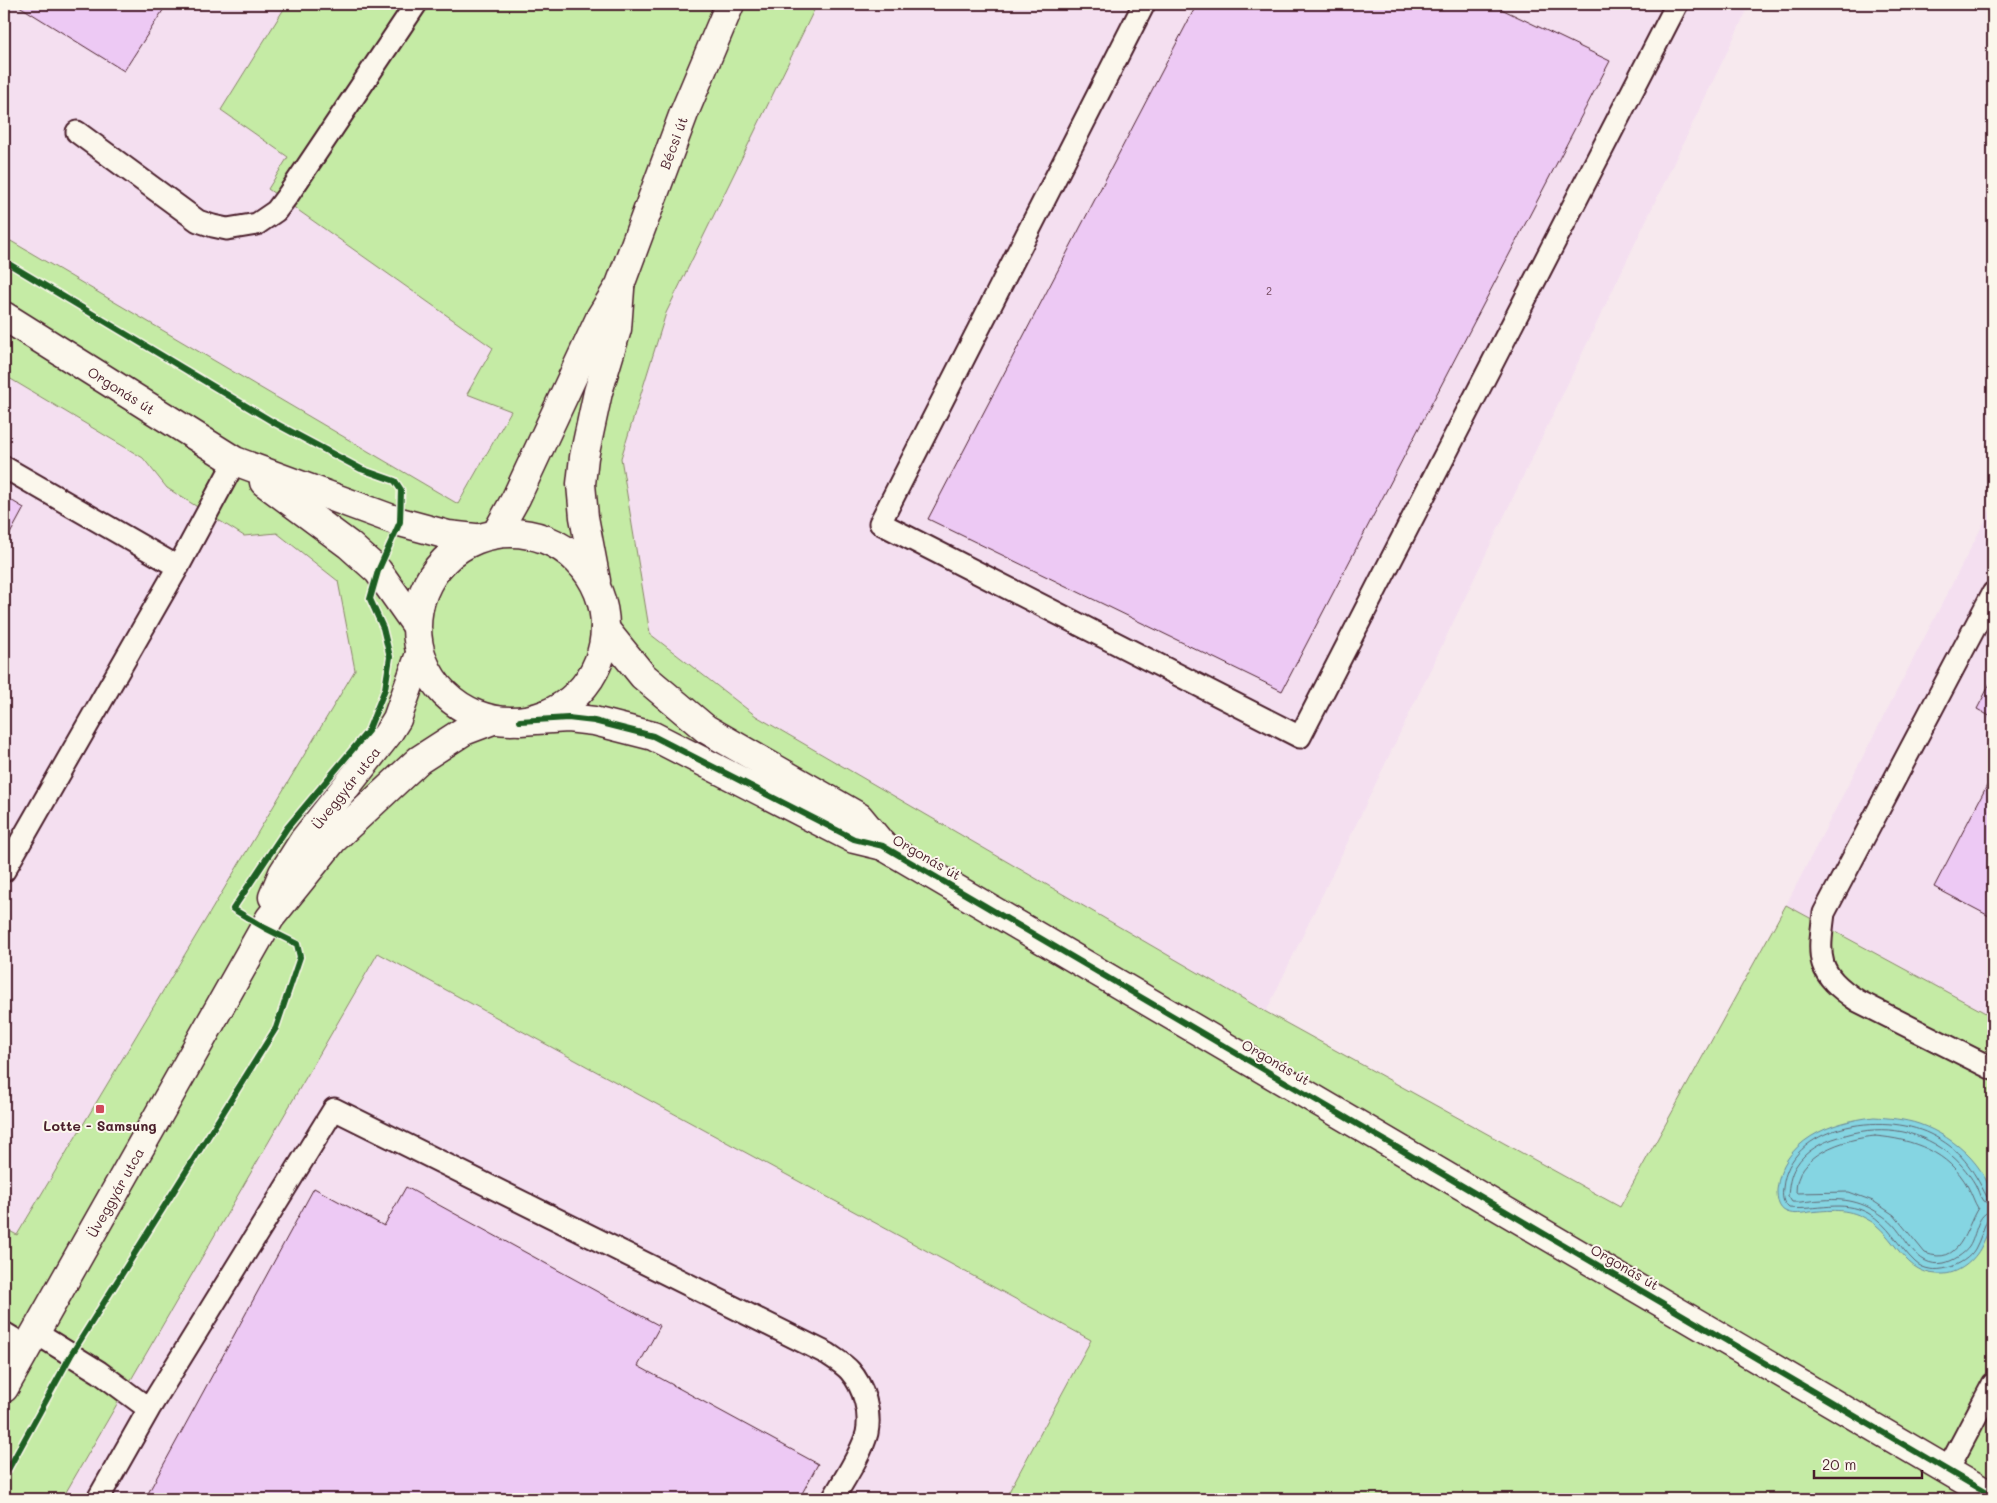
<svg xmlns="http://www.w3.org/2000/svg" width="1997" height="1503" font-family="Mali,sans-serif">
	<rect width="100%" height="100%" fill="#f7e9ee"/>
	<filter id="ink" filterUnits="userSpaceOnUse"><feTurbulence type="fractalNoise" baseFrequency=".02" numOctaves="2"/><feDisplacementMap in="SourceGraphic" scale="10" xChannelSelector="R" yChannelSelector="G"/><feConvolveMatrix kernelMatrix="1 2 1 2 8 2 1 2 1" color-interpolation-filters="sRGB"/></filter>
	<g filter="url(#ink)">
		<!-- built -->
		<path fill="#f4dff0" d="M4 4H287L222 110 288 157 268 189 493 348 511 411 458 504 4 237Z
			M817 4H1750L1266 1012 756 716 650 634 621 458 666 313Z
			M4 375 143 459 167 488 243 536 277 533 338 581 355 670 17 1235 4 1228Z
			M1993 505V1017L1786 905Z
			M378 953 1091 1340 1005 1499H62Z"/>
		<!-- green -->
		<path fill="#c5eba5" stroke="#888568" d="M287 4H817L666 313 621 458 650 634 756 716 1266 1012 1620 1207 1786 905 1993 1017V1499H1005L1091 1340 378 953 62 1499H4V1228L17 1235 355 670 338 581 277 533 244 536 167 488 143 458 4 375V237L458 504 511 411 467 394 493 348 268 189 288 157 221 110Z"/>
		<!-- water -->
		<path fill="#85d5e2" stroke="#6d8c99" d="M1874 1117C1889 1118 1904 1119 1919 1124 1956 1137 1996 1172 1993 1214 1993 1224 1987 1234 1983 1243 1977 1258 1961 1273 1944 1274 1901 1277 1898 1234 1865 1218 1847 1208 1829 1210 1810 1212 1803 1213 1794 1215 1787 1212 1778 1209 1777 1198 1777 1190 1782 1140 1830 1122 1874 1117Z"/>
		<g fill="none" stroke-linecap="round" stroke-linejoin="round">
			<!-- shore -->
			<path stroke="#626874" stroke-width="1" d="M1875 1136C1913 1139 1949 1152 1968 1187 1972 1194 1974 1202 1978 1208 1965 1228 1961 1267 1925 1253L1894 1215 1873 1201 1849 1192 1796 1193C1795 1154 1844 1139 1875 1136Z
				M1993 1199 1987 1197C1972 1168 1961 1149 1930 1134 1883 1111 1789 1124 1783 1188 1782 1196 1782 1202 1789 1208 1817 1211 1842 1199 1868 1213 1889 1225 1898 1246 1915 1262 1932 1278 1965 1266 1975 1249 1980 1240 1983 1229 1987 1220L1993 1218
				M1993 1205 1983 1201C1979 1196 1978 1189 1975 1184 1968 1172 1958 1160 1947 1152 1915 1128 1877 1124 1839 1137 1822 1142 1805 1151 1796 1166 1790 1175 1789 1186 1788 1196L1792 1202C1802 1203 1813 1200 1823 1200 1849 1198 1866 1203 1887 1219 1906 1233 1914 1269 1944 1263 1953 1261 1964 1254 1969 1247 1977 1235 1976 1212 1993 1211"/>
		</g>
		<!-- building -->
		<path fill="#edc9f4" stroke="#4a1f2b" d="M16 4H167L124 71Z
			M1197 4H1491L1610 61 1282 691 928 519Z
			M4 496 24 508 4 545Z
			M1993 678V718L1977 709Z
			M1993 774V918L1934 887Z
			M406 1187 660 1326 638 1366 818 1464 799 1499H145L314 1188 384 1226Z"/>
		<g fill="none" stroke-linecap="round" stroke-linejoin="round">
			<!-- lane casing -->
			<g stroke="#4a1f2b" stroke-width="25">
				<path id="lane" d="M1144 4 880 523 1300 737 1677 4
					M77 132 198 221 213 226 227 229 257 224 276 211 288 195 416 4
					M4 467 178 567 4 871
					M178 567 235 461
					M1993 593 1824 913C1818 959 1816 973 1858 1001L1993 1069
					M4 1333 27 1347
					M36 1333 99 1372 149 1409
					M1947 1471 1993 1384
					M98 1499 149 1409 334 1109 828 1354C835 1359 844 1364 850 1371 864 1387 871 1413 867 1433 862 1453 843 1481 833 1499"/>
			</g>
			<!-- street casing -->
			<g stroke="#4a1f2b" stroke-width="31">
				<g id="street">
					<path id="s1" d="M4 316 235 461 400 522 448 535 475 538"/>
					<path d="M264 482 349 545 378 571 416 625"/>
					<path d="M605 629 643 676 706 729 859 817 883 846"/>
					<path d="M520 721 568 718 594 721 653 736 854 839 883 846 1993 1497"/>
				</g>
			</g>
			<!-- secondary casing -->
			<g stroke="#4a1f2b" stroke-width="31">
				<g id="secondary">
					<path id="s2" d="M497 532 516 498 601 316 620 285 684 113 730 4"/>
					<circle cx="511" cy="627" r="94"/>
					<path d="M596 581 584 517 581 484 584 457 598 392 617 329 620 289"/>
					<path id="s3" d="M273 897 283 873 304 840 387 735 397 719 420 654"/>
					<path id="s4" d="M4 1388 270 918 333 840 419 760 464 731 493 720"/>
				</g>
			</g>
			<!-- lane -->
			<use href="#lane" stroke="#fbf7ec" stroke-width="21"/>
			<!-- street -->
			<use href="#street" stroke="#fbf7ec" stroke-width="28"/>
			<!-- secondary -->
			<use href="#secondary" stroke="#fbf7ec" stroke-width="28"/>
			<!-- cycleway casing -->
			<g stroke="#fbf7ec" stroke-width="9">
				<path id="cycleway" d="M4 261 273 422 361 469 395 481 401 490 400 522 378 571 370 599 383 628 390 657 385 689 368 731 287 828 233 909 265 928 297 944 300 957 276 1028 71 1355 4 1477
					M520 721 568 718 594 721 653 736 854 839 883 846 1993 1497"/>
			</g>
			<!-- cycleway -->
			<use href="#cycleway" stroke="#1b5e20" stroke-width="6"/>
		</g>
	</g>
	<!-- markers -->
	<rect fill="#d1495b" stroke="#fbf7ec" stroke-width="2" x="95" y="1104" width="10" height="10" rx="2.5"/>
	<g text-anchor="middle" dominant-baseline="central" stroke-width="4" stroke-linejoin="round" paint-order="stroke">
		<!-- number labels -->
		<g font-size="11" fill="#734a5d">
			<text x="1269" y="290">2</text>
		</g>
		<!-- street labels -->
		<g font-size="14" fill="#4a1f2b" stroke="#fbf7ec">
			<text stroke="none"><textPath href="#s2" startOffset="428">Bécsi út</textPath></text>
			<text stroke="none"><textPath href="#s1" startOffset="139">Orgonás út</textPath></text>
			<text stroke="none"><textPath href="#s3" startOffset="132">Üveggyár utca</textPath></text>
			<text transform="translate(927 857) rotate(30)">Orgonás út</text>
			<text transform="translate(1276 1062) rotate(30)">Orgonás út</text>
			<text stroke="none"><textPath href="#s4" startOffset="225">Üveggyár utca</textPath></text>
			<text transform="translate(1625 1267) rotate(30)">Orgonás út</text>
		</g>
		<!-- poi labels -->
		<g font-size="14" font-weight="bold" fill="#4a1f2b" stroke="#fbf7ec">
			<text x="100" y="1125">Lotte - Samsung</text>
		</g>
	</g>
	<!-- margin -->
	<rect width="1997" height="1503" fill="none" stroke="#fbf7ec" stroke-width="20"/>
	<rect x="10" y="10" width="1977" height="1483" fill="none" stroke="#4a1f2b" stroke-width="2" filter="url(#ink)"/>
	<!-- scale -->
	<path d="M1814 1470v8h108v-8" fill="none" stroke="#4a1f2b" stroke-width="2.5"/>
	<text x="1822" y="1470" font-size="15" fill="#4a1f2b" stroke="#fbf7ec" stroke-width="4" paint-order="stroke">20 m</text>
</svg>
